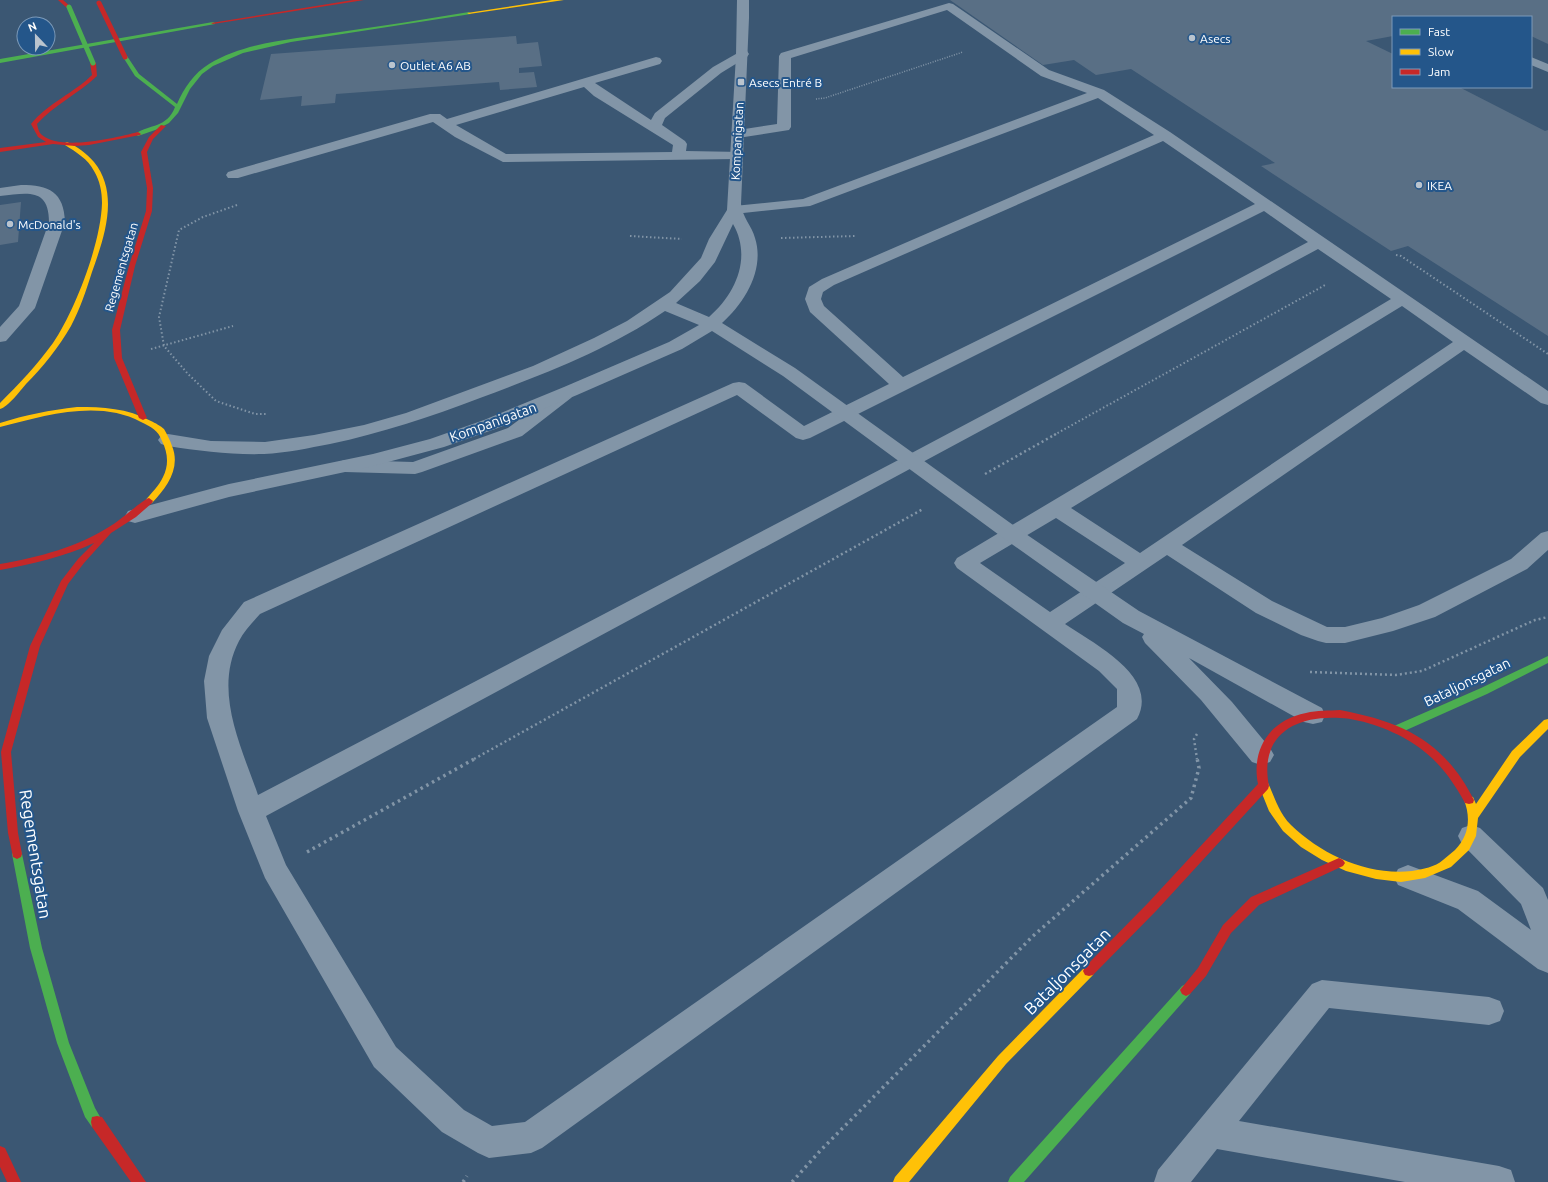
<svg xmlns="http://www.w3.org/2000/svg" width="1548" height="1182" font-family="Ubuntu,sans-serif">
	<rect width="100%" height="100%" fill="#3b5773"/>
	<!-- building -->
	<path fill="#596f85" d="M950 0H1548V44L1531 36V17H1393V36L1366 41 1393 54V87H1459L1545 131 1548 130V336L1408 246 1391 251 1261 166 1275 163 1131 69 1096 75 1074 60 1043 65Z
		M516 36 517 44 538 42 542 66 519 68V73L534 72 537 87 500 90 499 82 336 94 335 103 301 106 302 96 260 100 271 54Z
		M21 202 18 242 0 245V205Z"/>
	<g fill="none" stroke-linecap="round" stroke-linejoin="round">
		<!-- path-far3 -->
		<path stroke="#8295a7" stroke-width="1.5" stroke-dasharray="1 1.5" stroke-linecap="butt" d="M816 99 825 98 963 52"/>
		<!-- path-far2 -->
		<path stroke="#8295a7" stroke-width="2" stroke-dasharray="1.5 2.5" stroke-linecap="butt" d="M237 205 203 217 179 230 159 317 164 346 188 374 216 401 255 414H268
			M630 236 682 239
			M781 238 856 236
			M1396 255 1401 256 1548 354
			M151 349 233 326
			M1054 435 1327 284"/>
		<!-- path-far1 -->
		<path stroke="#8295a7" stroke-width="2.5" stroke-dasharray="2 3" stroke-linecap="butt" d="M985 474 1056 434
			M1310 672 1396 675 1422 671 1535 620 1548 617
			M1197 734 1194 739 1197 759
			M474 759 923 509"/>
		<!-- path -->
		<path stroke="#8295a7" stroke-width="3.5" stroke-dasharray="2.5 4" stroke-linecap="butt" d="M307 852 476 758
			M463 1182 467 1176
			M792 1182 820 1151 1033 936 1191 798 1199 768 1197 758"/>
		<!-- lane -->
		<path fill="#8295a7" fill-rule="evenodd" d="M949 3 953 4 1049 70 1104 90 1170 132 1548 391V405L1541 403 1464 350 1182 545 1272 601 1327 627H1345L1382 618 1419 605 1511 559 1541 533 1548 531V550L1527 569 1435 617 1393 631 1345 643H1326L1318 641 1301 635 1256 613 1167 555 1065 624C1094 644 1160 676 1137 719L542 1148 531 1153 489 1158 478 1153 442 1132 374 1067 265 878 238 811 207 718 204 681 209 656 222 630 244 602 733 383 739 382 745 383 804 426 889 384 810 312 805 299 809 287 822 279 1154 135 1098 98 810 206 734 214 729 213 727 210 729 207 734 206 803 199 1087 93 1041 76 947 10 791 58V127L789 130 738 138 733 137 731 134 733 131 738 130 777 124 779 56 781 53ZM1163 141 1255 204 903 377 824 306 821 299 823 292 834 285ZM1264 211 1308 242 906 456 258 795C241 746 213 691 239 641 244 631 253 622 260 614L737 395 796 438 803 440 810 438ZM1318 249 1391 299 957 558 954 563 957 568 1099 671 1117 689V707L525 1122 492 1126 464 1110 396 1047 286 865 266 816ZM1402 306 1453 342 1140 553 1071 508ZM1056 518 1125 563 1050 612 980 563Z
			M743 50 747 51 749 54 747 57 721 73 665 118 662 125 685 141 687 144 686 151 742 152 744 155 742 158 737 159 503 162 455 137 433 122 238 178H228L226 175 228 172 430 114H440L447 119 656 57 660 58 662 61 660 64 595 83 651 120 655 113 713 67ZM584 87 594 96 673 145 672 152 506 154 456 125Z
			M1531 57 1548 64V72L1531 65Z
			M21 185C49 185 64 192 65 222L35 308 6 341 0 342V327L19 306 49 222C49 187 27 193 0 196V188Z
			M565 388 571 390 574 394 571 398 522 436 422 472 415 474 345 472 338 470 335 466 338 462 345 460 413 462 508 428 559 390Z
			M1322 980 1489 997 1500 1001 1504 1011 1500 1021 1489 1025 1329 1008 1239 1121 1499 1166 1511 1170 1515 1182H1405L1217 1149 1191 1182H1154L1158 1170 1312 984Z"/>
		<!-- street -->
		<path fill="#8295a7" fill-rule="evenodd" d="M737 0H749V18L741 204C742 217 752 226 755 238 765 269 745 303 722 323L795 368 1020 530 1139 611 1322 708 1325 715 1322 722 1313 724 1304 722 1189 658 1232 702 1270 748 1274 755 1270 762 1261 765 1252 762 1201 700 1145 643 1142 637 1144 634 1123 623 1006 540 783 376 712 331 682 349 577 395 498 428 444 447 373 466 229 497 135 523 128 521 125 516 128 511 229 484 373 454 430 439 484 420 564 387 669 342 699 325 665 311C608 350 544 374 480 398 430 417 382 433 330 444 309 448 286 453 264 454 232 455 200 451 168 446L161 444 158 440 161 436 168 434 211 441 265 442 314 435 364 425 406 413 533 366 594 338 627 321 670 292 701 258 709 239 727 210 736 55ZM733 224C752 257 736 294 709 317L676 303 700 281 715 262Z
			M1471 825 1480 828 1543 888 1548 900V973L1538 969 1458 909 1398 885 1394 877 1398 869 1408 865 1478 891 1531 930 1521 904 1462 844 1458 836 1462 828Z"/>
		<!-- fast -->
		<path fill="#4caf50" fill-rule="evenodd" d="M469 12 471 14 291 42 243 53 213 66 202 74 190 89 178 113 169 123 158 129 138 136 135 134C150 124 167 128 175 107L135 76 123 57V56H127L139 74 177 104C184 88 194 73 209 64 248 41 296 39 340 32 383 26 426 19 469 12Z
			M213 22 215 23V24L0 63V59Z
			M1548 656V663L1487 694 1402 732 1398 733 1394 732 1393 729 1394 726 1481 688Z
			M17 849 21 851 22 854 42 948 69 1043 95 1108 103 1122 102 1127 97 1128 92 1127 85 1117 57 1043 30 948 12 854 13 851Z
			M1186 984 1190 986 1192 990 1190 994 1024 1182H1008L1010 1177 1182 986Z"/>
		<!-- slow -->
		<path fill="#ffc107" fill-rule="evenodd" d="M552 0H564L469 14 467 13Z
			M67 142C77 146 87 154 94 162 120 194 104 238 92 272 86 291 80 309 71 326 59 347 43 367 26 384 20 391 8 407 0 409V403C19 384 37 365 53 343 75 311 101 243 102 203 102 192 100 181 94 171 88 159 76 152 65 145V143Z
			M77 407C103 407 127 408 151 421 155 423 161 426 164 429 167 434 170 440 172 446 181 468 167 487 152 503L149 504 145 501C151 493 159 486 163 477 169 465 168 453 162 441 158 430 151 427 141 422 98 399 44 416 0 427V423C25 415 50 410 77 407Z
			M1548 719V729L1520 757 1478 818 1476 836 1469 850 1451 867 1425 878 1401 882 1376 879 1346 871 1322 860 1301 847 1283 831 1269 811 1259 786 1260 783 1264 782 1268 783C1275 798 1279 813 1291 825 1322 855 1368 876 1412 871 1423 869 1435 867 1443 860 1447 857 1451 853 1455 850 1469 836 1471 818 1464 800L1465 797 1469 796 1473 797 1476 804 1512 751 1544 720Z
			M1089 966 1093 967 1095 971 1093 975 1006 1064 909 1182H893L895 1177 998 1056 1085 967Z"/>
		<!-- jam -->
		<path fill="#c62828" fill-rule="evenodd" d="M58 0H63L71 7 67 8Z
			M353 0H364L213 24 211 23Z
			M93 61 96 63 97 76C78 94 54 105 37 124 38 128 39 133 42 135 61 151 115 138 138 132L141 134 140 135 89 145 75 146 53 144 0 152V148L46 142 38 137 31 124C48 103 74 93 92 75L90 63Z
			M161 125 166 126 153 139 147 152 153 188 152 211 135 266 120 330 122 358 147 418 143 420 139 418 114 358 112 330 129 266 146 211 147 188 141 152 149 137Z
			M149 498 153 501 152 503 136 517 111 533 84 563 68 584 40 646 11 752 18 833 22 854 21 857 17 859 13 857 8 833 1 752 30 646 61 581 78 559 94 543C64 557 32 564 0 570V564C40 557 78 547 112 525 121 520 142 500 149 498Z
			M1340 710C1403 722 1444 741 1474 800L1473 803 1469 804 1465 803C1452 779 1437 759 1414 744 1395 731 1363 719 1340 718 1294 715 1259 736 1269 786L1268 789 1156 911 1093 975 1089 976 1085 975 1083 971 1085 967 1148 903 1258 784C1251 749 1270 720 1306 713 1317 710 1329 711 1340 710Z
			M1339 858 1343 860 1345 863 1343 866 1259 905 1231 933 1206 976 1190 994 1186 996 1182 994 1180 990 1198 968 1223 925 1251 897Z
			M97 1116 102 1117 146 1182H131L92 1127 91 1122 92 1117Z
			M0 1146 5 1148 21 1182H7L0 1167Z"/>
		<!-- fast-bridge -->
		<path stroke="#4caf50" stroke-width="5" d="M69 7 93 63"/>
		<!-- jam-bridge -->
		<path stroke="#c62828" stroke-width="5" d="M99 3 125 57"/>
	</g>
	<!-- markers -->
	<g fill="#bac4ce" stroke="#24568a" stroke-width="1.5">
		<circle cx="1192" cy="38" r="4"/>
		<circle cx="392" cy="65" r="4"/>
		<rect x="737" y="78" width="8" height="8" rx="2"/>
		<circle cx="1419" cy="185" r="4"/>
		<circle cx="10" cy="224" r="4"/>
	</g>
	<g text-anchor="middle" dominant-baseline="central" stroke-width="4" stroke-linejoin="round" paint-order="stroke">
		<!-- far-poi labels -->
		<g font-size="12" fill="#fff" stroke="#24568a" text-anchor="start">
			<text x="1200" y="38">Asecs</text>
			<text x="400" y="65">Outlet A6 AB</text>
			<text x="749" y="82">Asecs Entré B</text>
			<text x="1427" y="185">IKEA</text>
			<text x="18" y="224">McDonald's</text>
		</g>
		<!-- far-street labels -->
		<g font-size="12" fill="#fff" stroke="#24568a">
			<text transform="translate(737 141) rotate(-87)">Kompanigatan</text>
			<text transform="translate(121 267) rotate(-74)">Regementsgatan</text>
		</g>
		<!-- street labels -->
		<g font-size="14" fill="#fff" stroke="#24568a">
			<text transform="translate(493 422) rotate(-20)">Kompanigatan</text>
			<text transform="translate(1467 682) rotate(-26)">Bataljonsgatan</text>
		</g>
		<!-- near-street labels -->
		<g font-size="17" fill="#fff" stroke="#24568a">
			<text transform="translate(36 854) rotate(81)">Regementsgatan</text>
			<text transform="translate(1067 971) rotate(-45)">Bataljonsgatan</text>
		</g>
	</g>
	<!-- legend -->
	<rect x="1392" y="16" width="140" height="72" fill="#24568a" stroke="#7c9ab9"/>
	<rect x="1400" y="29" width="20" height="6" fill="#4caf50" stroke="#7c9ab9"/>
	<text x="1428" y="36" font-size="12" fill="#ffffff">Fast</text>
	<rect x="1400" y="49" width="20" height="6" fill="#ffc107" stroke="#7c9ab9"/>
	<text x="1428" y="56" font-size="12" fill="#ffffff">Slow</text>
	<rect x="1400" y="69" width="20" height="6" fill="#c62828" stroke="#7c9ab9"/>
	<text x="1428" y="76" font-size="12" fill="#ffffff">Jam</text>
	<!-- north arrow -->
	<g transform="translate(36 36) rotate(338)"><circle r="19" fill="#24568a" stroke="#7c9ab9"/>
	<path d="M0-3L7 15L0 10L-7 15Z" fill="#bac4ce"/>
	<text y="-6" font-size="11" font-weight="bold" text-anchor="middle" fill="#ffffff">N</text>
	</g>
</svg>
